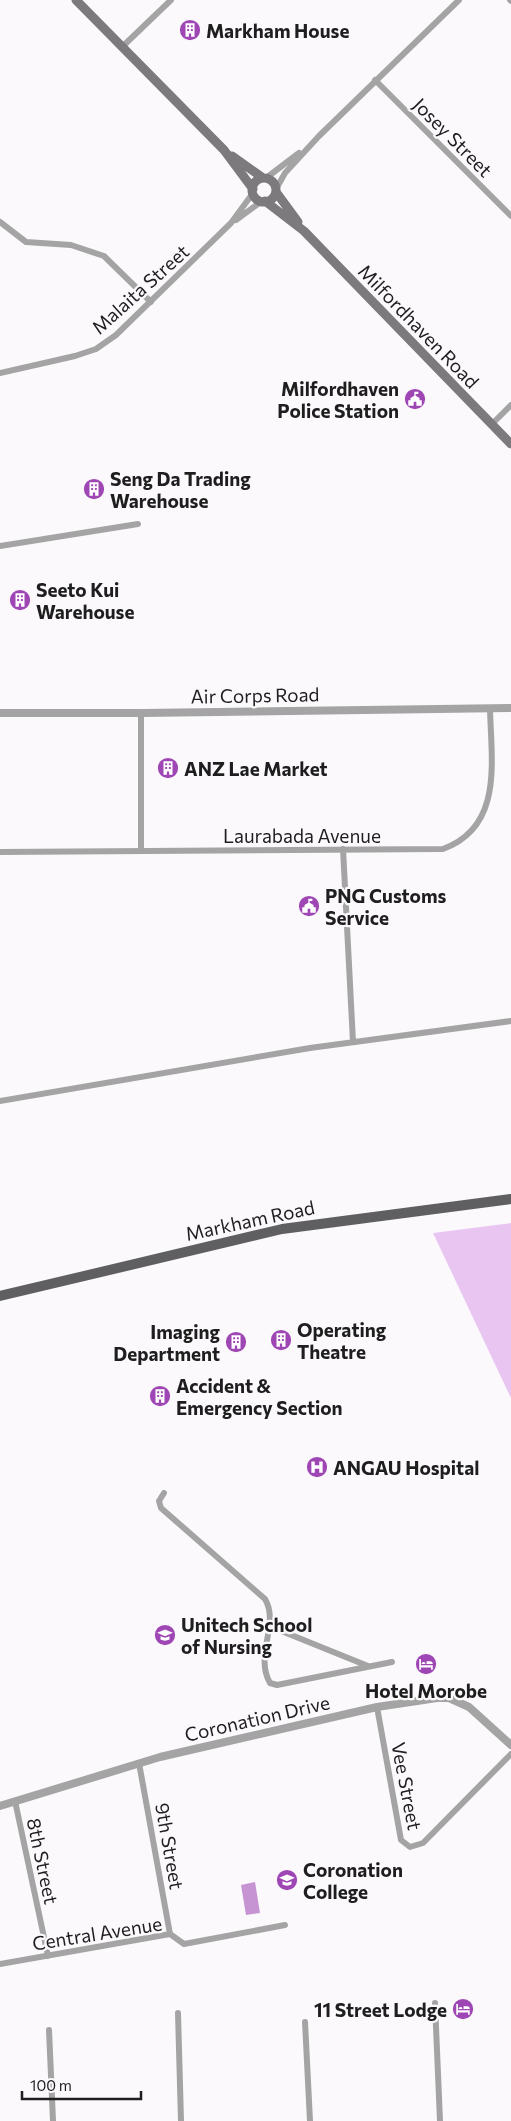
<svg xmlns="http://www.w3.org/2000/svg" width="511" height="2121" font-family="Commissioner,sans-serif">
	<rect width="100%" height="100%" fill="#fbf9fc"/>
	<!-- green -->
	<path fill="#e9c6f2" d="M511 1223V1398L433 1233Z"/>
	<!-- water -->
	<path fill="#c693d3" d="M255 1882 260 1913 246 1915 241 1885Z"/>
	<g fill="none" stroke-linecap="round" stroke-linejoin="round">
		<!-- minor -->
		<path stroke="#a5a4a5" stroke-width="6" d="M510 0 511 1
			M122 47 171 0
			M375 80 511 216
			M266 178 299 153
			M276 189 285 173 319 136 459 0
			M236 220 262 201
			M0 222 26 242 71 245 104 256 151 302
			M0 373 75 356 96 349 116 335 231 223 253 193
			M493 423 511 405
			M0 546 138 524
			M141 713V851
			M343 849 353 1042
			M0 852 443 849C504 827 491 760 490 708
			M0 1101 310 1048 511 1021
			M164 1493 159 1501 161 1508 265 1599C280 1624 254 1655 270 1683L277 1685 392 1662
			M269 1626 368 1666
			M377 1707 401 1840 410 1847 423 1843 511 1754
			M139 1763 170 1934
			M15 1801 48 1956
			M0 1964 170 1934 184 1944 285 1925
			M435 2003 440 2121
			M178 2013 181 2121
			M305 2022 310 2121
			M49 2030 53 2121"/>
		<!-- tertiary -->
		<path stroke="#a5a4a5" stroke-width="8" d="M0 713H141L511 708
			M0 1806 160 1757 377 1707 437 1698H449L469 1707 511 1745"/>
		<!-- secondary -->
		<path stroke="#7c7a7c" stroke-width="9" d="M76 0 224 150 253 189
			M232 156 263 178
			M252 190a12 12 0 1 1 24 0a12 12 0 1 1-24 0Z
			M276 192 298 222
			M265 201 304 231 511 444"/>
		<!-- primary -->
		<path stroke="#5f5e60" stroke-width="10" d="M0 1296 282 1229 511 1199"/>
	</g>
	<!-- icons -->
	<defs>
		<g id="building-disc" transform="scale(1.125)"><circle r="9.5" fill="#9e46b3" stroke="#fbf9fc"/><path d="M-4-6H4V6H1V3H-1V6H-4ZM-2.5-4.3h1.7v1.8h-1.7ZM.8-4.3h1.7v1.8H.8ZM-2.5-1h1.7V.8h-1.7ZM.8-1h1.7V.8H.8Z" fill="#fff"/></g>
		<g id="civic-disc" transform="scale(1.125)"><circle r="9.5" fill="#9e46b3" stroke="#fbf9fc"/><path d="M-.6-6.5H3V-4.5H.6V-3L4-1V1h2V6H-6V1h2V-1L-.6-3ZM-1.2 2.5V6h2.4V2.5Z" fill="#fff"/></g>
		<g id="hospital-disc" transform="scale(1.125)"><circle r="9.5" fill="#9e46b3" stroke="#fbf9fc"/><path d="M-5-5h3v3.5h4V-5h3V5h-3V1.5h-4V5h-3Z" fill="#fff"/></g>
		<g id="university-disc" transform="scale(1.125)"><circle r="9.5" fill="#9e46b3" stroke="#fbf9fc"/><path d="M0-5L7-2L0 1L-7-2ZM-4 1L0 2.5L4 1V4Q0 6-4 4Z" fill="#fff"/></g>
		<g id="hotel-disc" transform="scale(1.125)"><circle r="9.5" fill="#9e46b3" stroke="#fbf9fc"/><path d="M-6-4.5h1.5V1H6V5H4.5V3h-9V5H-6ZM-4 0a1.8 1.8 0 1 1 3.6 0ZM.5 0V-2.5h3Q6-2.5 6 0Z" fill="#fff"/></g>
		<g id="school-disc" transform="scale(1.125)"><circle r="9.5" fill="#9e46b3" stroke="#fbf9fc"/><path d="M0-5L7-2L0 1L-7-2ZM-4 1L0 2.5L4 1V4Q0 6-4 4Z" fill="#fff"/></g>
	</defs>
	<g fill-rule="evenodd">
		<use href="#building-disc" x="190" y="30"/>
		<use href="#civic-disc" x="415" y="399"/>
		<use href="#building-disc" x="94" y="489"/>
		<use href="#building-disc" x="20" y="600"/>
		<use href="#building-disc" x="168" y="768"/>
		<use href="#civic-disc" x="309" y="906"/>
		<use href="#building-disc" x="281" y="1340"/>
		<use href="#building-disc" x="236" y="1342"/>
		<use href="#building-disc" x="160" y="1396"/>
		<use href="#hospital-disc" x="317" y="1467"/>
		<use href="#university-disc" x="165" y="1635"/>
		<use href="#hotel-disc" x="426" y="1664"/>
		<use href="#school-disc" x="287" y="1880"/>
		<use href="#hotel-disc" x="463" y="2009"/>
	</g>
	<g text-anchor="middle" dominant-baseline="central" stroke-width="4.5" stroke-linejoin="round" paint-order="stroke">
		<!-- poi labels -->
		<g font-size="19" font-weight="bold" fill="#1f1e1f" stroke="#fbf9fc" text-anchor="start">
			<text x="206" y="30">Markham House</text>
			<text x="399" y="388" text-anchor="end">Milfordhaven<tspan x="399" dy="22">Police Station</tspan></text>
			<text x="110" y="478">Seng Da Trading<tspan x="110" dy="22">Warehouse</tspan></text>
			<text x="36" y="589">Seeto Kui<tspan x="36" dy="22">Warehouse</tspan></text>
			<text x="184" y="768">ANZ Lae Market</text>
			<text x="325" y="895">PNG Customs<tspan x="325" dy="22">Service</tspan></text>
			<text x="297" y="1329">Operating<tspan x="297" dy="22">Theatre</tspan></text>
			<text x="220" y="1331" text-anchor="end">Imaging<tspan x="220" dy="22">Department</tspan></text>
			<text x="176" y="1385">Accident &amp;<tspan x="176" dy="22">Emergency Section</tspan></text>
			<text x="333" y="1467">ANGAU Hospital</text>
			<text x="181" y="1624">Unitech School<tspan x="181" dy="22">of Nursing</tspan></text>
			<text x="426" y="1690" text-anchor="middle">Hotel Morobe</text>
			<text x="303" y="1869">Coronation<tspan x="303" dy="22">College</tspan></text>
			<text x="447" y="2009" text-anchor="end">11 Street Lodge</text>
		</g>
		<!-- street labels -->
		<g font-size="19" fill="#1f1e1f" stroke="#fbf9fc">
			<text transform="translate(453 137) rotate(45)">Josey Street</text>
			<text transform="translate(140 289) rotate(-42)">Malaita Street</text>
			<text transform="translate(419 326) rotate(46)">Milfordhaven Road</text>
			<text transform="translate(255 695) rotate(-1)">Air Corps Road</text>
			<text x="302" y="835">Laurabada Avenue</text>
			<text transform="translate(250 1220) rotate(-12)">Markham Road</text>
			<text transform="translate(257 1718) rotate(-13)">Coronation Drive</text>
			<text transform="translate(407 1786) rotate(79)">Vee Street</text>
			<text transform="translate(170 1846) rotate(80)">9th Street</text>
			<text transform="translate(43 1861) rotate(78)">8th Street</text>
			<text transform="translate(97 1933) rotate(-9)">Central Avenue</text>
		</g>
	</g>
	<!-- scale -->
	<path d="M22 2091v8h119v-8" fill="none" stroke="#1f1e1f" stroke-width="2.5"/>
	<text x="30" y="2091" font-size="15" fill="#1f1e1f" stroke="#fbf9fc" stroke-width="4" paint-order="stroke">100 m</text>
</svg>
